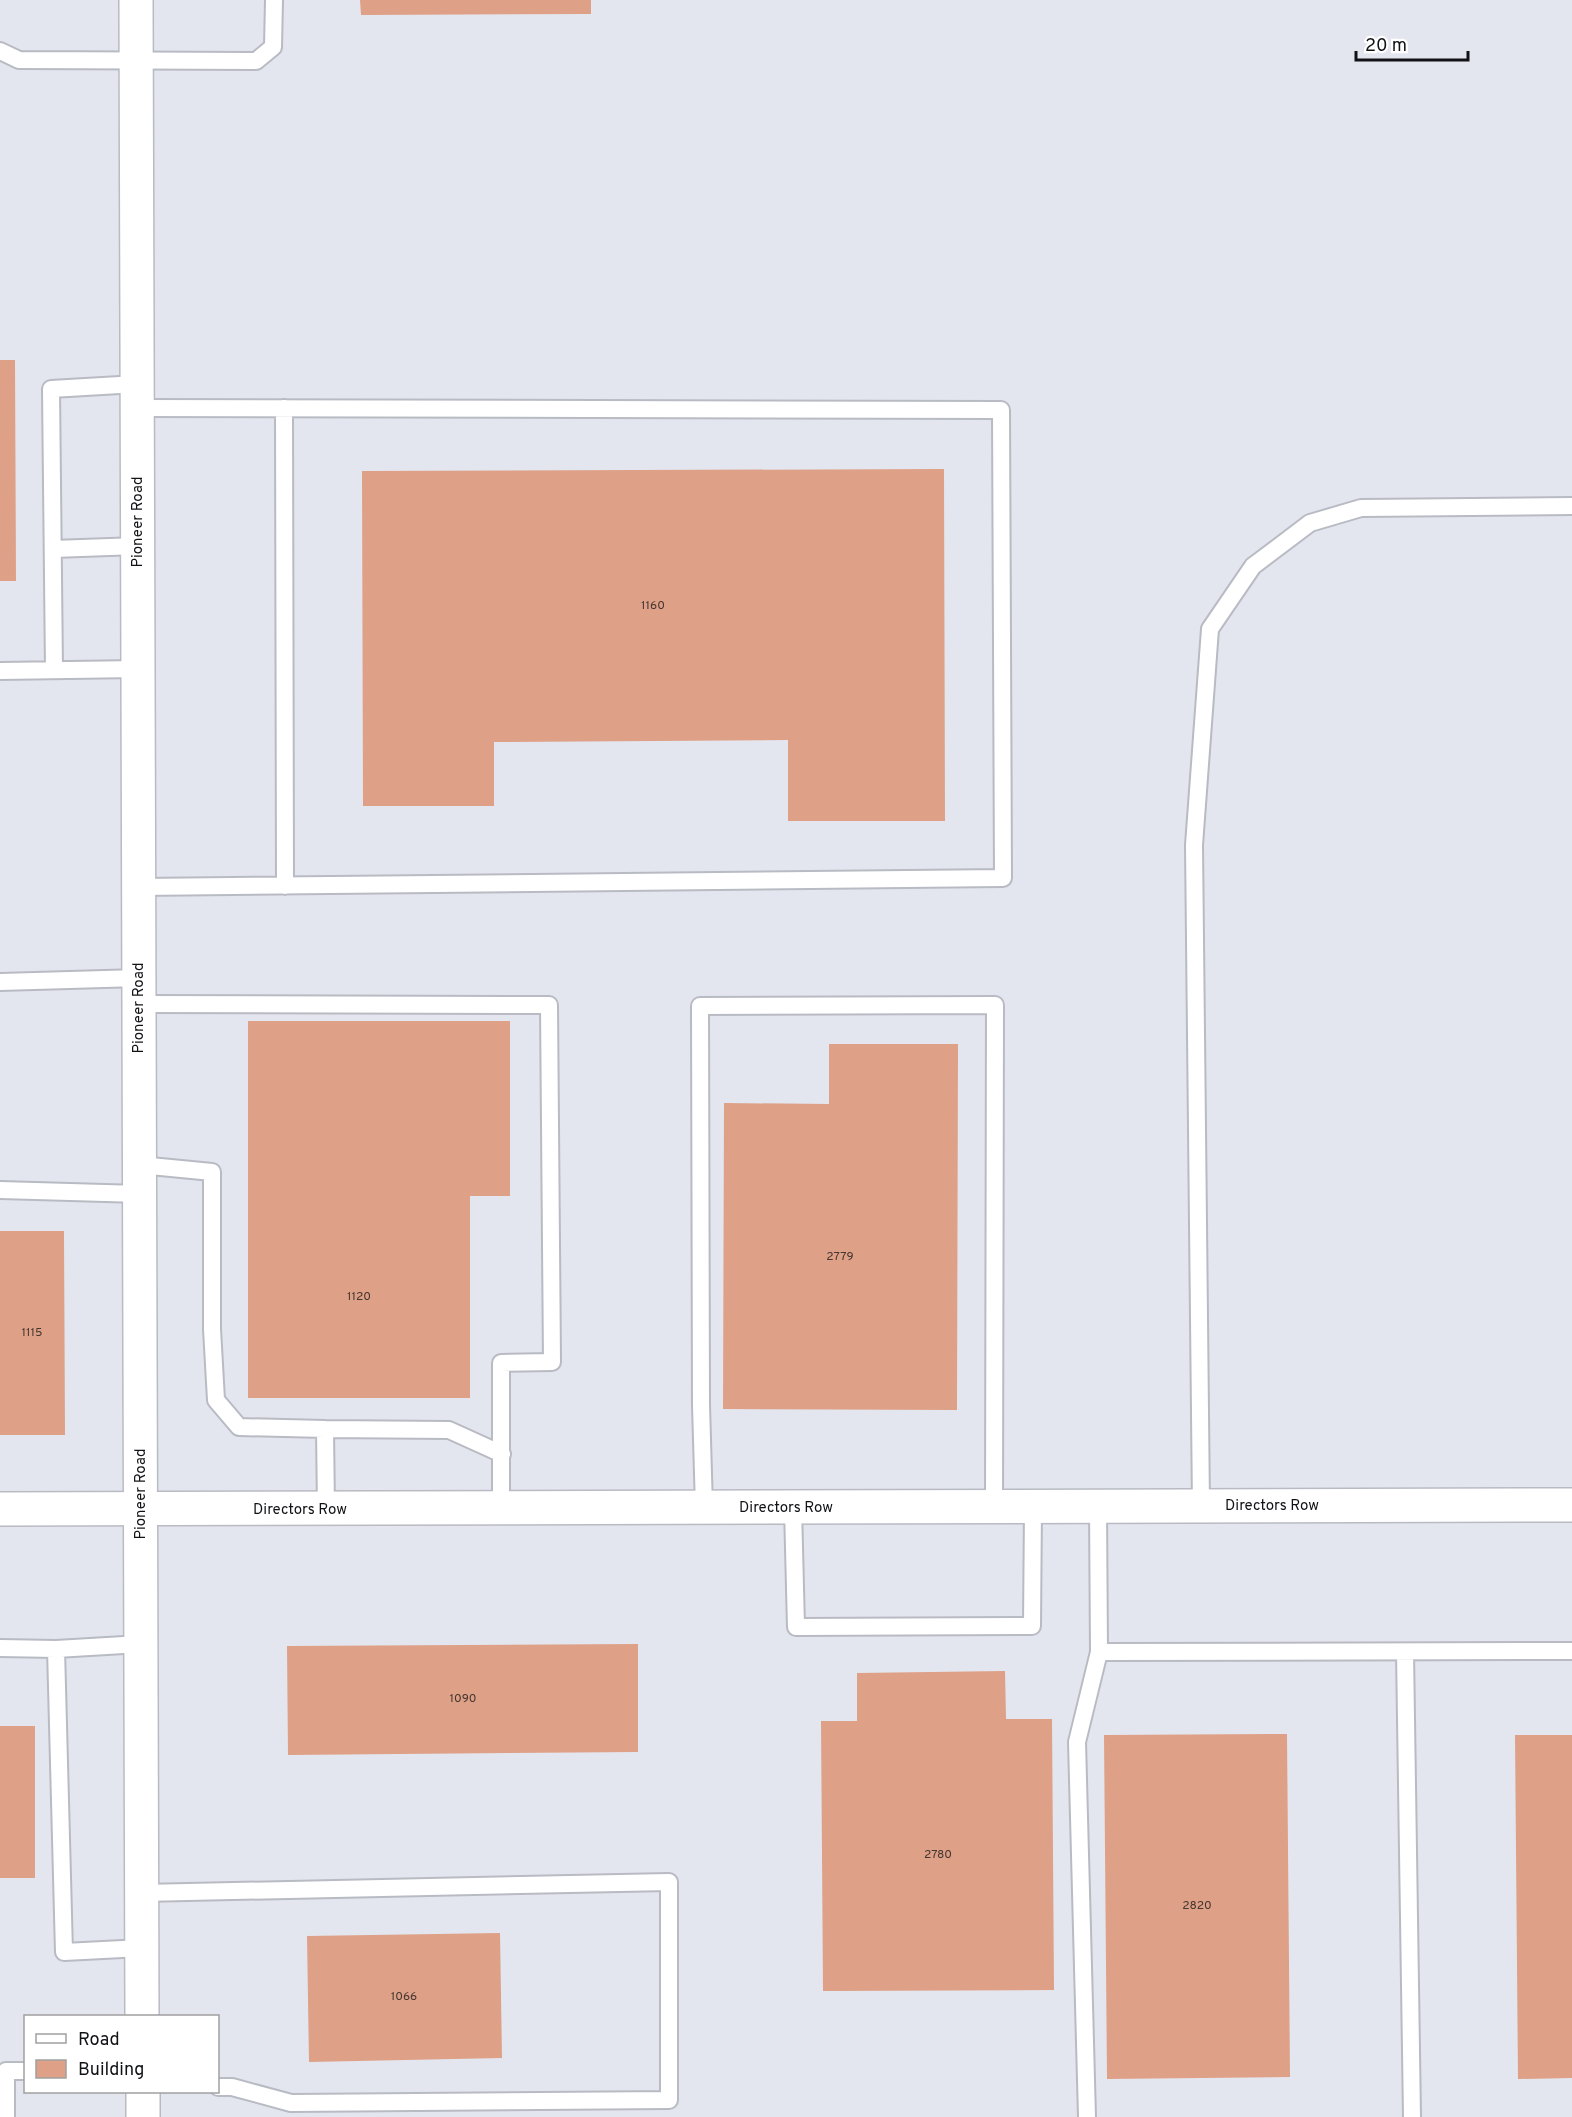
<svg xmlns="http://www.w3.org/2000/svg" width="1572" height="2117" font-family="Overpass,sans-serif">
	<rect width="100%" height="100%" fill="#e4e6ef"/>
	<!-- building -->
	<path fill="#dea086" d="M360 0H591V14L361 15Z
		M0 360H15L16 581H0Z
		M944 469 945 821H788V740L494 742V806H363L362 471Z
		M248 1021H510V1196H470V1398H248Z
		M829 1044H958L957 1410 723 1409 724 1103 829 1104Z
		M0 1231H64L65 1435H0Z
		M638 1644V1752L288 1755 287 1646Z
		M1005 1671 1006 1719H1052L1054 1990 823 1991 821 1721H857V1673Z
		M0 1726H35V1878H0Z
		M1287 1734 1290 2077 1107 2079 1104 1735Z
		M1515 1735H1572V2078L1518 2079Z
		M500 1933 502 2058 309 2062 307 1936Z"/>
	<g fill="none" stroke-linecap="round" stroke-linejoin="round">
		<!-- service casing -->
		<g stroke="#b8bbc3" stroke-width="20">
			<path id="service" d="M0 51 19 60 256 61 273 47 274 0
				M137 408 1001 410 1003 878 139 887
				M284 408 285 886
				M53 549 138 546
				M54 670 51 389 137 384
				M0 671 138 669
				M0 982 139 978
				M139 1004 549 1005 552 1362 501 1363V1509
				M140 1165 212 1172V1329L216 1400 239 1427 325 1429 326 1510
				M0 1190 140 1194
				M325 1429 449 1430 502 1454
				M1098 1507 1099 1652 1572 1651
				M1201 1507 1194 845 1210 629 1253 566 1310 523 1361 508 1572 506
				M704 1508 701 1405 700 1006 995 1005 994 1507
				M793 1508 796 1627 1032 1626 1033 1507
				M141 1644 56 1649 64 1952 142 1948
				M0 1648 56 1649
				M1405 1652 1412 2117
				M142 1893 669 1882V2100L291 2103 232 2087H218
				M6 2117V2071H26
				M1087 2117 1077 1742 1099 1652"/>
		</g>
		<!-- minor casing -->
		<g stroke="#b8bbc3" stroke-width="36">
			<path id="minor" d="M0 1509 1572 1505"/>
		</g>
		<!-- tertiary casing -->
		<g stroke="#b8bbc3" stroke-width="36">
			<path id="tertiary" d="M136 0 142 2016
				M143 2092V2117"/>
		</g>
		<!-- service -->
		<use href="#service" stroke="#fff" stroke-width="16"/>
		<!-- minor -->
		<use href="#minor" stroke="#fff" stroke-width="33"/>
		<!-- tertiary -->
		<use href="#tertiary" stroke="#fff" stroke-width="33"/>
	</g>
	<g text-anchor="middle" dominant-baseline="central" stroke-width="4.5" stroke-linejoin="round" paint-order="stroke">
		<!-- number labels -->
		<g font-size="12" fill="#443631">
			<text x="653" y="606">1160</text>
			<text x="840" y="1257">2779</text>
			<text x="359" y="1297">1120</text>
			<text x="32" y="1333">1115</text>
			<text x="463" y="1699">1090</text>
			<text x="938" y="1855">2780</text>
			<text x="1197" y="1906">2820</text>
			<text x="404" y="1997">1066</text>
		</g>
		<!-- street labels -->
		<g font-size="15" fill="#111215" stroke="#fff">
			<text transform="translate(138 522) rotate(-90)">Pioneer Road</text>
			<text transform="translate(139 1008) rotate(-90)">Pioneer Road</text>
			<text transform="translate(141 1494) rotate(-90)">Pioneer Road</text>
			<text x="1272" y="1506">Directors Row</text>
			<text x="786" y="1508">Directors Row</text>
			<text x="300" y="1510">Directors Row</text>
		</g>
	</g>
	<!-- legend -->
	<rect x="24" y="2015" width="195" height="78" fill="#ffffff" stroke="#a0a0a1" stroke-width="1.5"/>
	<rect x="36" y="2034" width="30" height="9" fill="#ffffff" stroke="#a0a0a1" stroke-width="1.5"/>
	<text x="78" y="2045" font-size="18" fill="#111215">Road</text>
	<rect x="36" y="2060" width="30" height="18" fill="#dea086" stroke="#a0a0a1" stroke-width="1.5"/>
	<text x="78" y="2075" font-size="18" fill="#111215">Building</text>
	<!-- scale -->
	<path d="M1356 51v9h112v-9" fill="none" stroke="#111215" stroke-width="3"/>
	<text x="1365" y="51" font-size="18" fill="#111215" stroke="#ffffff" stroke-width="4.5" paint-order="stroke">20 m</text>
</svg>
